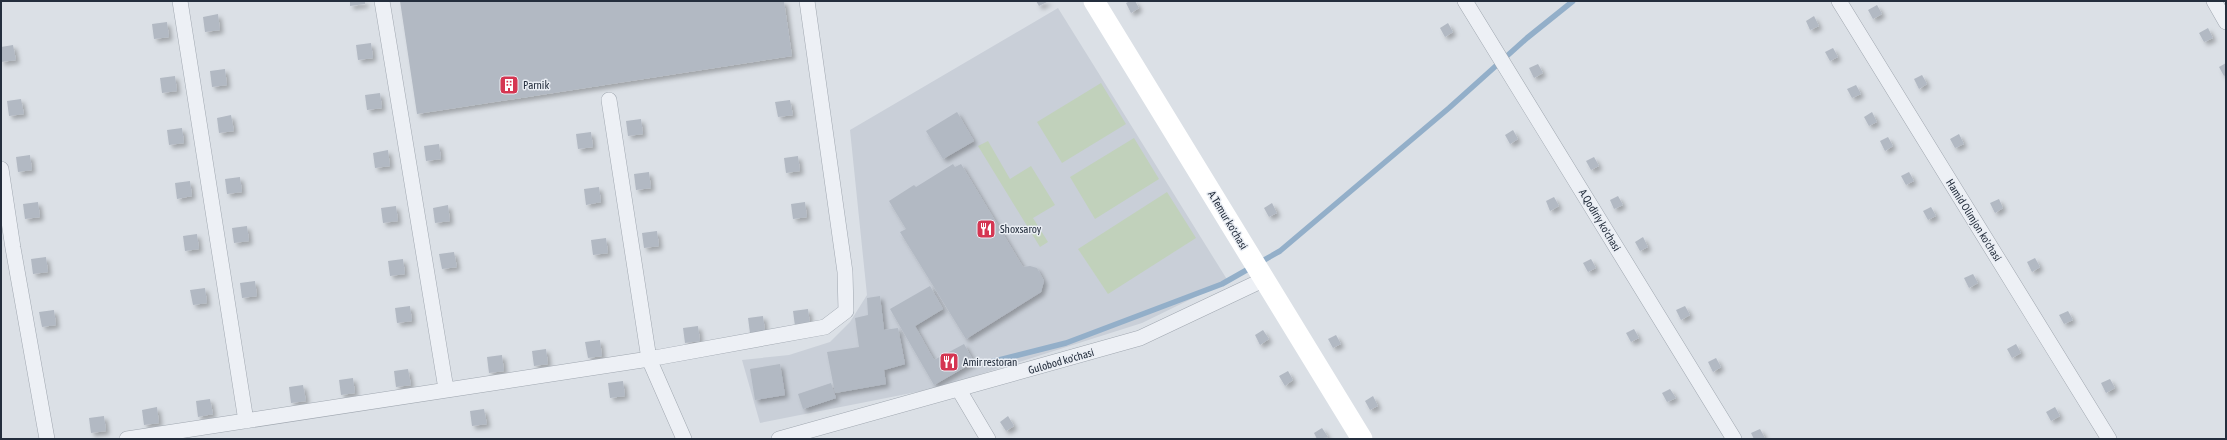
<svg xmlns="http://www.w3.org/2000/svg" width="2227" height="440" font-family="'Asap Condensed',sans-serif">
	<defs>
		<filter id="shadow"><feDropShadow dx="3.5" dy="3.5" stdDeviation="2" flood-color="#0004"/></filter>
	</defs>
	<rect width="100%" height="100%" fill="#dbe0e6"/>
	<!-- built -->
	<path fill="#c9cfd8" d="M1058 8 1228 281 1142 323 937 388 760 423 742 360 789 355 830 342 850 322 867 295 850 130Z"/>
	<!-- green -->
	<path fill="#c1d1bb" d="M1101 83 1126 124 1062 163 1037 122Z
		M1134 138 1159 179 1095 219 1070 177Z
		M988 141 1010 179 1031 166 1055 205 1033 218 1048 242 1040 247 978 146Z
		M1167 192 1196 238 1108 294 1078 249Z"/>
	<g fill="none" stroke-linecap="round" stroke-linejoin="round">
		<!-- stream -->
		<path stroke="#93afc9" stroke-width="5.5" d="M991 362 1066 343 1222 284 1280 251 1449 108 1527 38 1573 1"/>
	</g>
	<!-- building -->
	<path fill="#b2b9c3" filter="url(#shadow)" d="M350 1H365V4L350 6Z
		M400 1H784L792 56 417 114Z
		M1036 1H1049L1039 6Z
		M1130 1H1135L1139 8 1131 13 1126 3Z
		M1877 5 1882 14 1873 19 1868 10Z
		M218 14 220 30 205 32 203 17Z
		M1814 16 1819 26 1810 30 1806 21Z
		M167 22 169 37 154 39 152 24Z
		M1448 23 1453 32 1445 37 1440 28Z
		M2208 28 2213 38 2204 42 2199 33Z
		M371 43 373 58 358 60 356 45Z
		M13 45 16 60 1 62V47Z
		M1833 48 1838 57 1830 61 1825 52Z
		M2226 63V75L2224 76 2219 67Z
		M1538 64 1543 73 1534 78 1529 68Z
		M225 69 227 85 212 87 210 71Z
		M1922 75 1927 84 1919 89 1914 79Z
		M175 76 177 91 162 93 160 78Z
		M1856 85 1861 94 1852 98 1847 89Z
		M380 93 382 108 367 110 365 95Z
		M21 99 24 114 9 116 7 101Z
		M790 100 793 115 778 117 775 102Z
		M957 112 974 141 943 159 926 131Z
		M1872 112 1877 122 1869 126 1864 117Z
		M231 115 234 131 219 133 217 118Z
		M641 119 643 134 628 136 626 121Z
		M182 128 184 143 169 145 167 130Z
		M1513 130 1518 139 1510 144 1505 135Z
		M591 132 593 147 578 149 576 134Z
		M1959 134 1964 144 1955 148 1950 139Z
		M1888 137 1893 146 1885 151 1880 141Z
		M439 144 441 159 426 161 424 146Z
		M388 150 390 166 375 168 373 153Z
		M30 155 32 170 18 172 16 157Z
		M798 156 800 171 786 173 784 158Z
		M1594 157 1599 166 1591 170 1586 161Z
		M953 164 955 167 961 164 1023 267 1030 266 1037 268 1044 281 1041 292 966 339 900 232 906 229 889 201 914 185 916 187Z
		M649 172 651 188 636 190 634 174Z
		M1909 172 1914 181 1906 185 1901 176Z
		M240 177 242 192 227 194 225 179Z
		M190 181 192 196 177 199 175 183Z
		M599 187 601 202 586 205 584 189Z
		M1618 196 1623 205 1614 209 1610 200Z
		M1554 197 1559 206 1550 211 1546 201Z
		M1999 199 2003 208 1995 213 1990 203Z
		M38 202 40 217 25 219 23 204Z
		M805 202 807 217 793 219 791 204Z
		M1272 203 1277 213 1269 217 1264 208Z
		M448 205 450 221 435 223 433 208Z
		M396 206 398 221 383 223 381 208Z
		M1931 207 1936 216 1928 220 1923 211Z
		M247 226 249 241 234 243 232 228Z
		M657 231 659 246 644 248 642 233Z
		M197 234 199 249 185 251 183 236Z
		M1643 237 1648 247 1640 251 1635 242Z
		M606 238 608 253 593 255 591 240Z
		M454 252 457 267 442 269 439 254Z
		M46 257 48 272 33 274 31 259Z
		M2035 258 2040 267 2032 272 2027 262Z
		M403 259 405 274 390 276 388 261Z
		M1591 259 1596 268 1588 272 1583 263Z
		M1973 274 1978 283 1969 288 1964 278Z
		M255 281 257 296 242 298 240 283Z
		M930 286 943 309 915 326 934 360 964 344 974 362 934 385 890 309Z
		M205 288 207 303 193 305 190 290Z
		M880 296 884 330 898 328 905 364 884 370 886 384 835 393 827 352 859 347 855 318 868 315 867 298Z
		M410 306 412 321 397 323 395 308Z
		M1685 306 1690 315 1681 320 1676 310Z
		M808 309 810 324 795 326 793 311Z
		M54 310 56 325 42 327 39 312Z
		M2068 311 2073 320 2064 324 2059 315Z
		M763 316 765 331 750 333 748 318Z
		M698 326 700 341 685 343 683 328Z
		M1634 329 1639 338 1631 342 1626 333Z
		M1263 330 1269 339 1260 345 1255 335Z
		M1336 335 1341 344 1333 348 1328 339Z
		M600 340 602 356 588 358 585 342Z
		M2016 344 2021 353 2012 358 2007 349Z
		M546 349 548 364 534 366 532 351Z
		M502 355 504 371 489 373 487 357Z
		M1716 358 1721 367 1713 372 1708 362Z
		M780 364 785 395 755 400 750 369Z
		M408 369 411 385 396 387 394 371Z
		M1288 371 1293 380 1285 386 1279 376Z
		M353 378 355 393 341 395 339 380Z
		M2110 379 2115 388 2106 393 2101 383Z
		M623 381 625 396 610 398 608 383Z
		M831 383 836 398 803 409 798 394Z
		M303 385 306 401 291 403 289 387Z
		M1670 389 1676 398 1667 402 1662 393Z
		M1373 396 1378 406 1370 410 1365 401Z
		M210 399 213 414 198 417 196 401Z
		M157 407 159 423 144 425 142 410Z
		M2055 407 2060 416 2051 421 2046 412Z
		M484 409 487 424 472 426 470 411Z
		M104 416 106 431 91 433 89 418Z
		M1008 416 1014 426 1006 431 1000 422Z
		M1322 428 1328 437 1317 439 1314 433Z
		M1760 429 1765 438 1754 439 1751 433Z"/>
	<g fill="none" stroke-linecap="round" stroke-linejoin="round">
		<!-- street casing -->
		<g stroke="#a0a7b0" stroke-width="16">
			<path id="street" d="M180 1 246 421
				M382 1 446 389
				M1465 1 1734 439
				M1839 1 2109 439
				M2214 1 2226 22
				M609 100 649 359 684 439
				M1 169 13 248 47 439
				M959 390 988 439
				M127 439 649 359 825 327 846 311 845 272 807 1
				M779 439 1140 338 1265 279"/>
		</g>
		<!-- street -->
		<use href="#street" stroke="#edf0f5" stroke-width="15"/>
		<!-- secondary -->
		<path stroke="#fff" stroke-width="21" d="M1094 1 1362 439"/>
	</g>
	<!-- icons -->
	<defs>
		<g id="building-square" transform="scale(1)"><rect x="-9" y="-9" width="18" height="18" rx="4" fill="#d53652" stroke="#eaeef4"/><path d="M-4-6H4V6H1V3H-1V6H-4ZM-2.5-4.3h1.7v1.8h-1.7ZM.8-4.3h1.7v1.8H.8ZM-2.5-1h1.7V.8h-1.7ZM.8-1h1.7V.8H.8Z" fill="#fff"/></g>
		<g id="restaurant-square" transform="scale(1)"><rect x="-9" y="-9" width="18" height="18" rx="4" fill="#d53652" stroke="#eaeef4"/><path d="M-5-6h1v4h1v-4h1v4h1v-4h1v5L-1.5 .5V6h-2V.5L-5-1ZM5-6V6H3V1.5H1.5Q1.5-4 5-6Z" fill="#fff"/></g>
	</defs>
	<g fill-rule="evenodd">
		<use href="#building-square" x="509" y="85"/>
		<use href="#restaurant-square" x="986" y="229"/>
		<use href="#restaurant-square" x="949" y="362"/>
	</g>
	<g text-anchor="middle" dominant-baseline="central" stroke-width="3" stroke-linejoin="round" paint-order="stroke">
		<!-- poi labels -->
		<g font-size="11" fill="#242e3d" stroke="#eaeef4" text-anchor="start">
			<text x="523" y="85">Parnik</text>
			<text x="1000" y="229">Shoxsaroy</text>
			<text x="963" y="362">Amir restoran</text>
		</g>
		<!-- street labels -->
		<g font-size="11" fill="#242e3d" stroke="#eaeef4">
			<text transform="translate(1228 220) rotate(59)">A.Temur ko'chasi</text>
			<text transform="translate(1600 220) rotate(59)">A.Qodiriy ko'chasi</text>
			<text transform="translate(1974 220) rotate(58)">Hamid Olimjon ko'chasi</text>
			<text transform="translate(1061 361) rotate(-16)">Gulobod ko'chasi</text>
		</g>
	</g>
	<!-- border -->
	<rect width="2227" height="440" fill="none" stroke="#242e3d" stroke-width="4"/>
</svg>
